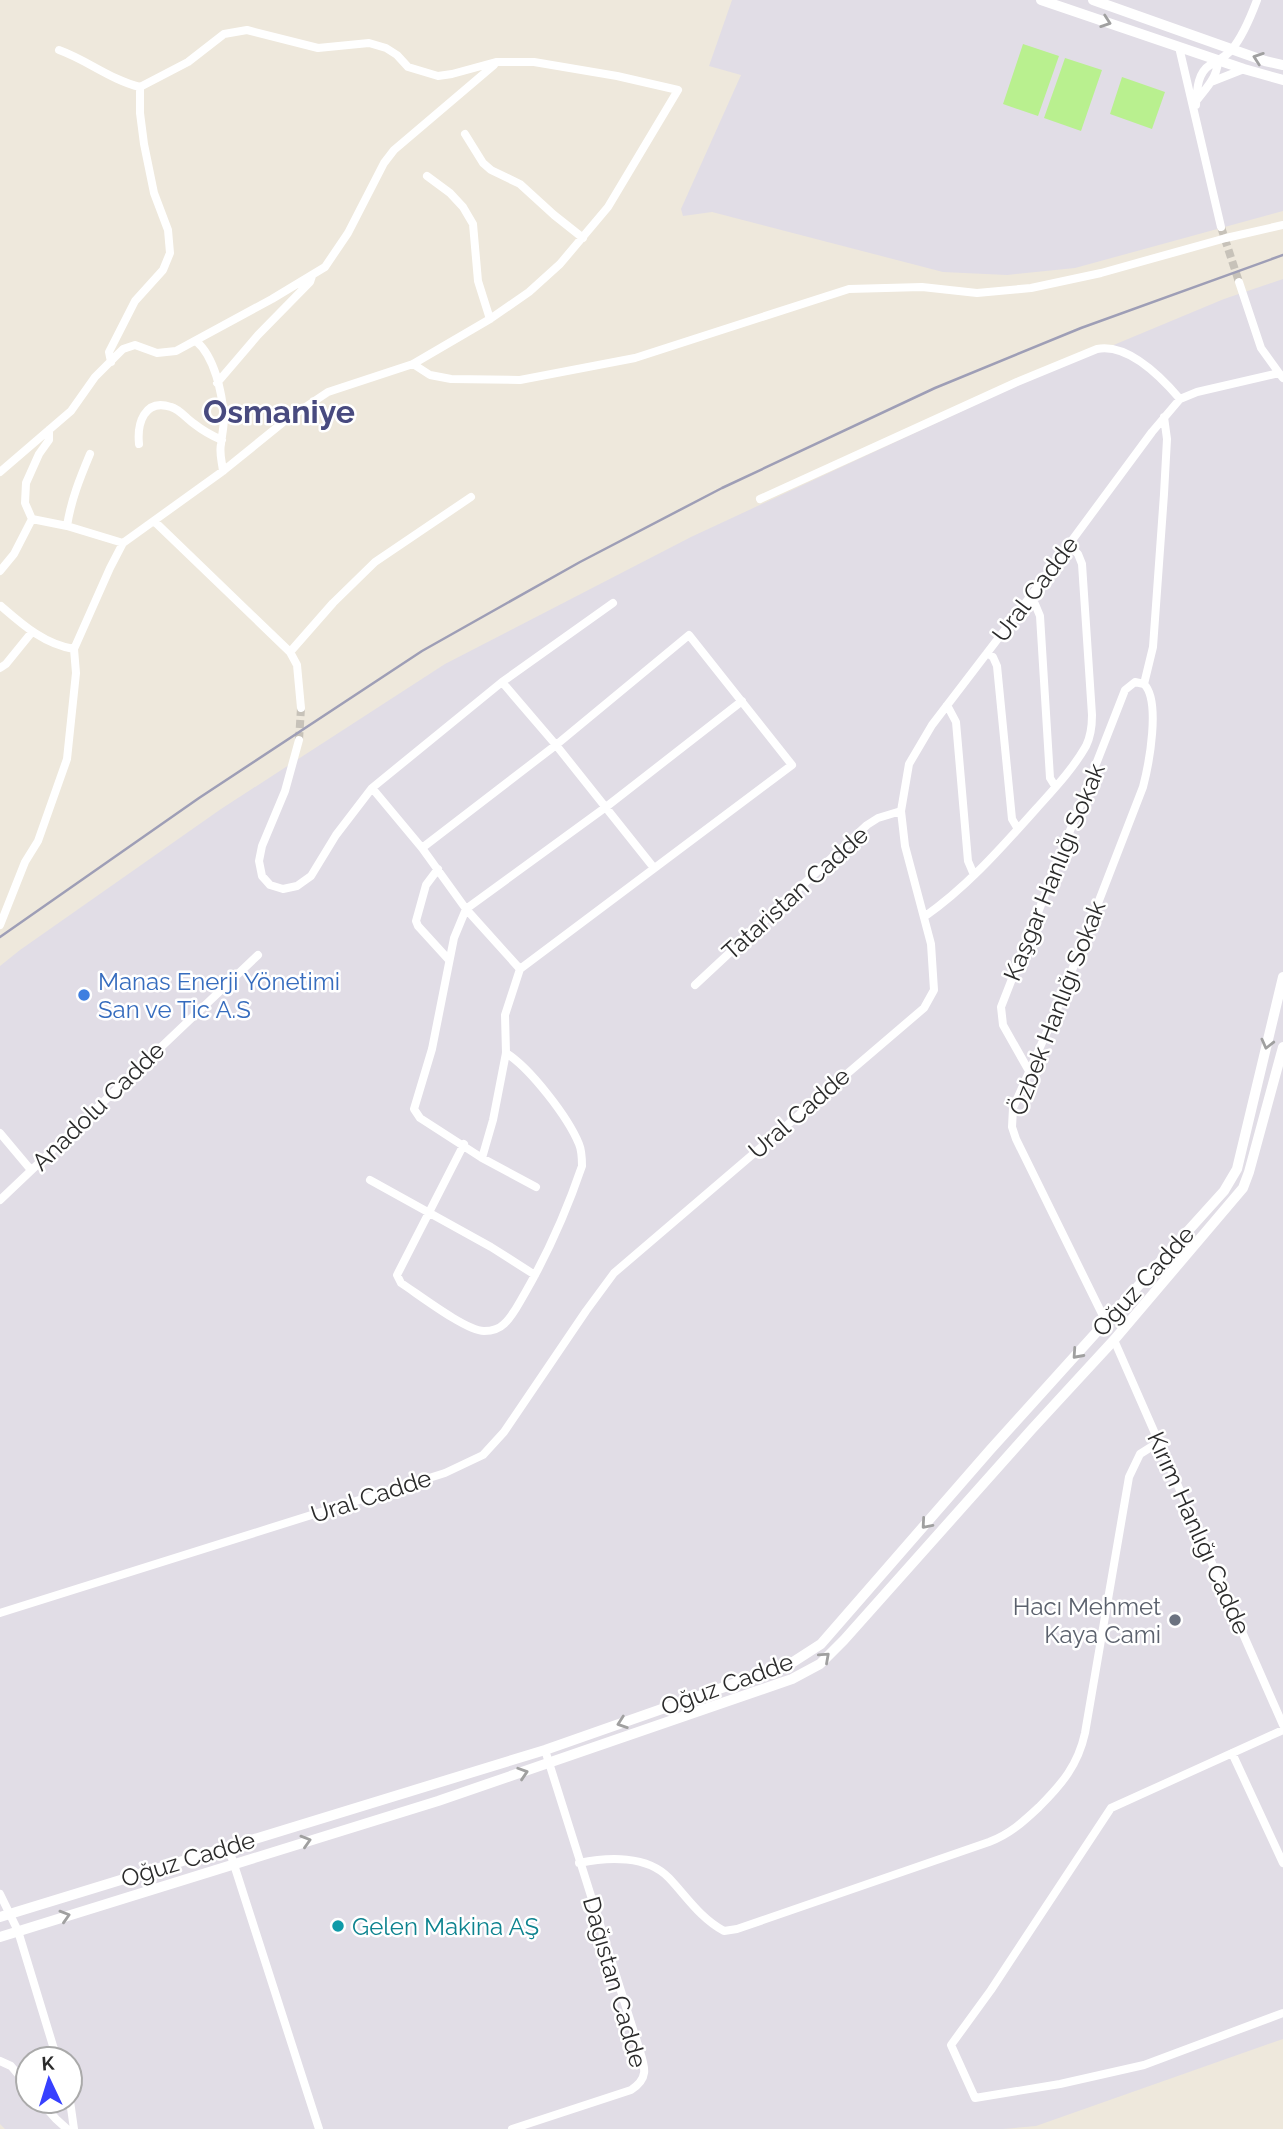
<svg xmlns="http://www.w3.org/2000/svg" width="1283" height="2129" font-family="Raleway,sans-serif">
	<rect width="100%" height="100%" fill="#eee8dc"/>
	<!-- industrial -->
	<path fill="#e1dde6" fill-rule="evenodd" d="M732 0H1283V211L1075 268 1007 275 943 272 712 212 683 216 681 209 741 75 709 66Z
		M1283 279V2039L1036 2126 1003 2129H5L0 2124V966L20 950 221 809 445 664 691 537 1020 384 1224 299ZM28 2059H70V2101H28Z"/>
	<!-- pitch -->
	<path fill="#b9f08f" d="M1023 44 1059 56 1038 116 1003 104Z
		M1065 58 1102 70 1081 131 1044 118Z
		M1122 77 1165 92 1152 129 1110 114Z"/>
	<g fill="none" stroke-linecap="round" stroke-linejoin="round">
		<!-- street-tunnel -->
		<path stroke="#c7c2b9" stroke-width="8" stroke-dasharray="8 4" stroke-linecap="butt" d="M1221 227 1239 282
			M299 740 301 708"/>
		<!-- street -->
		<path stroke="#fff" stroke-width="8" d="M1179 47 1221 227
			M1211 82 1244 69
			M1196 101C1206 89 1217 77 1218 62
			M1196 105C1197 91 1197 73 1210 65 1218 60 1226 57 1232 49 1243 36 1251 16 1257 0
			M465 134 483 163 491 170 520 184 554 215 583 238
			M427 176 450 193 463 207 473 224 478 281 490 319
			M1239 282 1261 348 1279 373
			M196 341C215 357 222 393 224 417 224 426 222 435 221 444 219 453 222 462 223 471
			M111 362 109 352 135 301 163 270 170 253 168 230 154 193 144 144 140 113V87
			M413 364 430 375 451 379 520 380 635 358 849 289 922 287 977 293 1031 288 1101 273 1226 238 1283 225
			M217 383 258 335 310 282 312 276
			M49 430V440L39 454 26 483 25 503 32 519 67 526 123 543
			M139 444C137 424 144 398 171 407 179 409 186 418 193 423 202 430 212 436 222 440
			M0 472 71 411 95 377 123 349 135 345 157 353 176 351 272 299 325 267 348 233 384 163 394 150 494 65
			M760 499 1017 382 1097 349C1128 343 1162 378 1180 399
			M154 521 290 652 297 665 301 708
			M67 526C71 500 80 478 90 454
			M0 571 14 554 32 519
			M1029 598 1035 604 1040 616 1050 778 1055 786
			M1 606C23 625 44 644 74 649
			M290 652 333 603 375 562 471 497
			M987 653 993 657 997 666 1012 819 1018 829
			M0 668 6 664 32 632
			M502 682 556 745 654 868
			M1144 684 1153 647 1164 494 1167 439 1164 417
			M947 705 956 722 968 861 974 875
			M299 740 285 791 262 846 259 861 262 876 270 885 283 889 297 886 311 876 336 835 372 788 502 682 613 603
			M372 788 422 848 466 909 520 969
			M422 848 556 745 689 635 792 765 520 969 505 1015 506 1053 493 1120 482 1158
			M438 869 426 885 416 921 418 926 449 960
			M924 917C967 887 1001 848 1036 809 1053 790 1073 769 1086 746 1091 736 1092 726 1092 715L1082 564 1078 554 1069 545
			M0 925 25 862 38 841 67 759 76 673 74 649 110 568 123 543 223 471 286 420 328 392 413 364 490 319 529 292 560 264 608 207 678 90 617 76 534 62H496L452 74 438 76 408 67 397 55 386 48 369 43 318 48 247 30 224 34 188 62 140 87C111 80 87 60 59 50
			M695 985 867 825 878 818 901 811
			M1029 1071 1003 1025 1001 1007 1125 690 1135 682 1144 684
			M0 1133 31 1170
			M464 1144 397 1275 401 1283C418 1294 466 1331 484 1331 491 1331 499 1329 504 1324 513 1316 519 1303 525 1293 548 1253 567 1210 582 1166 582 1158 582 1151 579 1144 568 1117 530 1068 506 1053
			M370 1180 491 1247 535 1275
			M536 1187 482 1158 420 1118 414 1109 432 1049 454 938 466 909 606 807 742 701
			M0 1200 258 955
			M1106 1322 1016 1139 1012 1127 1013 1108 1057 1009 1143 787C1149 764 1161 701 1144 684
			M1114 1340 1283 1725
			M0 1613 445 1473 483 1455 504 1432 586 1311 614 1273 924 1008 934 990 931 944 905 846 901 811 909 764 932 725 1036 589 1152 432 1180 399 1197 392 1279 373 1283 378
			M1283 1730 1111 1808 991 1990 951 2045 975 2098 1060 2084 1144 2065 1283 2013
			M1232 1753 1283 1863
			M228 1846 319 2129
			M579 1863C608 1857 647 1855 669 1878 687 1897 700 1918 724 1931L737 1929 989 1842C1010 1834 1023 1822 1039 1807 1062 1784 1078 1765 1085 1733L1129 1477 1140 1454 1159 1442
			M0 1894 18 1931 57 2059
			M0 2061 11 2066 28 2086
			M40 2101 56 2119 67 2129
			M70 2101 74 2129
			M512 2129 631 2090C651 2077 644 2065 638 2045L545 1750"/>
		<!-- secondary -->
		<path stroke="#fff" stroke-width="10" d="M1041 0 1244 69 1283 80
			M1093 0 1265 61 1283 65
			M0 1917 545 1750 790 1664 821 1644 990 1450 1224 1191 1237 1169 1283 977
			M0 1937 438 1801 792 1679 820 1664 844 1640 1032 1429 1114 1340 1243 1188 1249 1172 1283 1047"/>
		<!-- rail -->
		<path stroke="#9e9eb6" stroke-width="2.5" d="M0 937 199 798 422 651 580 562 722 488 935 388 1081 328 1283 255"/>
	</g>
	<!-- one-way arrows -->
	<defs><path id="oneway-chevron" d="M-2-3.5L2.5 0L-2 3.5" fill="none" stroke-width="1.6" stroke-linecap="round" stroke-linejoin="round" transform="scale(1.75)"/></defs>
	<g stroke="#a0a0a0">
		<use href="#oneway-chevron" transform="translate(1106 22) rotate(19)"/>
		<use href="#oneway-chevron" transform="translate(1258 58) rotate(-161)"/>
		<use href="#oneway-chevron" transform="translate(1267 1044) rotate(104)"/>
		<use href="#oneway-chevron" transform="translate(1077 1354) rotate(132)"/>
		<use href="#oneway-chevron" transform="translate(926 1524) rotate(131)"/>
		<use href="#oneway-chevron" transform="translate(825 1657) rotate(-42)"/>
		<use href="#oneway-chevron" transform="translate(622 1723) rotate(161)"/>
		<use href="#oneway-chevron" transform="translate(523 1773) rotate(-18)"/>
		<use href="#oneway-chevron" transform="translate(306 1841) rotate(-17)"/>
		<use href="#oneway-chevron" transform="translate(65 1916) rotate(-17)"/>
	</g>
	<!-- markers -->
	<circle fill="#3f7fe0" stroke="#fff" stroke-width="2.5" cx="84" cy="995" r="7"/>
	<circle fill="#6b7280" stroke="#fff" stroke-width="2.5" cx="1175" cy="1620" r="7"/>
	<circle fill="#0f9aa8" stroke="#fff" stroke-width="2.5" cx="338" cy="1926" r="7"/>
	<g text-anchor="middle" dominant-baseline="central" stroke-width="5" stroke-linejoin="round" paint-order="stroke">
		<!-- street labels -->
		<g font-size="24" fill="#2b2b2b" stroke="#fff">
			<text transform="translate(1035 589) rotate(-53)">Ural Cadde</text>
			<text transform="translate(1054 872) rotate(-68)">Kaşgar Hanlığı Sokak</text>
			<text transform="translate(795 893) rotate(-42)">Tataristan Cadde</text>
			<text transform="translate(1057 1008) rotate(-69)">Özbek Hanlığı Sokak</text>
			<text transform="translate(98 1106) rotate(-44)">Anadolu Cadde</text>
			<text transform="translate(799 1113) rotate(-41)">Ural Cadde</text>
			<text transform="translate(1143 1281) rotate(-48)">Oğuz Cadde</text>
			<text transform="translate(371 1496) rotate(-18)">Ural Cadde</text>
			<text transform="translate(1199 1533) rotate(66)">Kırım Hanlığı Cadde</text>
			<text transform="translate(727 1684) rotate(-20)">Oğuz Cadde</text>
			<text transform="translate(188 1859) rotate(-17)">Oğuz Cadde</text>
			<text transform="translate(615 1982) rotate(74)">Dağıstan Cadde</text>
		</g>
		<!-- shop labels -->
		<g font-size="24" fill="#366cbe" stroke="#fff" text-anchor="start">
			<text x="98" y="981">Manas Enerji Yönetimi<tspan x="98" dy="28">San ve Tic A.S</tspan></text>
		</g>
		<!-- worship labels -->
		<g font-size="24" fill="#5b616d" stroke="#fff" text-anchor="end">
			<text x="1161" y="1606">Hacı Mehmet<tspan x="1161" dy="28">Kaya Cami</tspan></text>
		</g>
		<!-- culture labels -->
		<g font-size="24" fill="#0d838f" stroke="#fff" text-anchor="start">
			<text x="352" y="1926">Gelen Makina AŞ</text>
		</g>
		<!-- district labels -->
		<g font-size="32" font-weight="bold" fill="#484a7f" stroke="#fff">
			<text x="279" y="411">Osmaniye</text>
		</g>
	</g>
	<!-- north arrow -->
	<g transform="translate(49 2080) rotate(356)"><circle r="33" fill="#ffffff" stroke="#aaaaaa" stroke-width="2"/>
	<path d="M0-5L12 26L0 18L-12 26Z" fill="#3740ff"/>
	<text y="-10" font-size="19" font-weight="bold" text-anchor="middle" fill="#2b2b2b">K</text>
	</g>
</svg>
